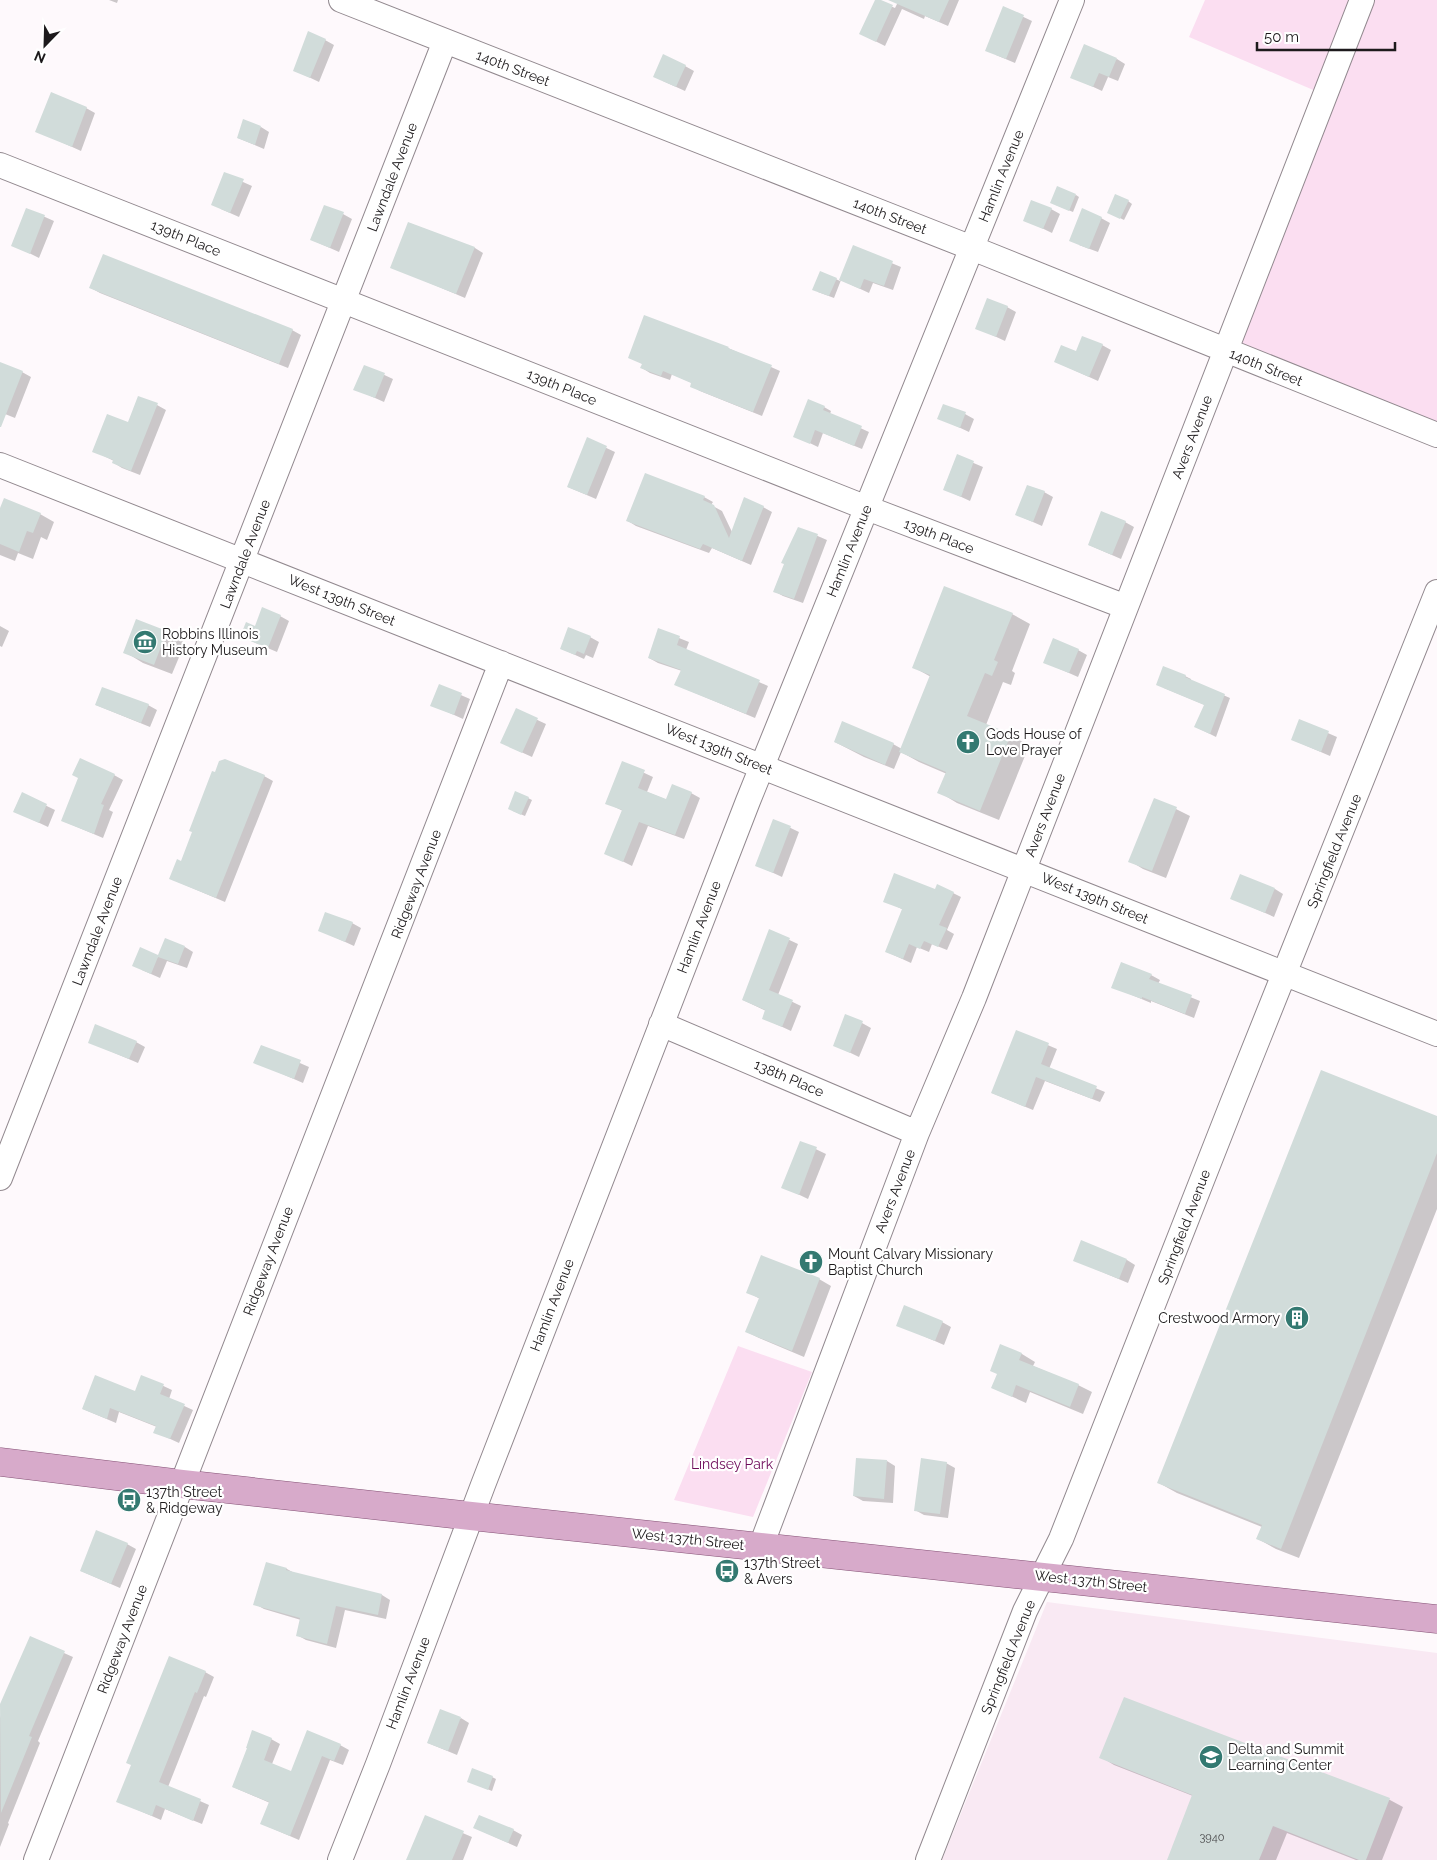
<svg xmlns="http://www.w3.org/2000/svg" width="1437" height="1860" font-family="Raleway,sans-serif">
	<rect width="100%" height="100%" fill="#fef9fc"/>
	<!-- built -->
	<path fill="#f9e9f3" d="M1047 1602 1437 1653V1860H942Z"/>
	<!-- green -->
	<path fill="#fbdef1" d="M1205 0H1437V435L1225 351 1325 95 1189 37Z
		M738 1346 812 1372 753 1517 674 1500Z"/>
	<!-- shadow -->
	<path fill="#0003" d="M109 0H118L117 3Z
		M876 0 895 8 899 0H959L948 26 925 16 924 19 902 9 885 46 869 38Z
		M1004 8 1032 21 1015 63 996 55Z
		M325 40 334 45 319 82 294 70Z
		M1117 59 1125 64 1118 81 1108 77 1102 91 1072 77Z
		M685 66 694 71 685 91 663 81Z
		M86 108 95 113 81 151 37 131Z
		M261 127 269 132 264 149 238 138Z
		M225 174 252 186 239 217 221 209Z
		M1076 195 1079 197 1073 212 1056 205Z
		M1128 201 1132 204 1124 220 1112 214Z
		M27 209 54 221 39 258 13 245Z
		M1051 209 1060 214 1052 233 1025 220Z
		M343 214 352 219 339 252 312 240Z
		M1101 218 1110 223 1098 252 1079 245Z
		M409 223 475 248 483 253 465 298 392 267Z
		M853 247 901 267 893 290 873 283 869 293 841 280 834 298 818 292 821 272 840 281Z
		M91 288 292 330 301 335 288 368 100 293Z
		M1007 307 1016 312 1005 341 977 328Z
		M645 317 728 348 780 371 762 416 700 391 691 386 692 383 672 374 670 380 650 373 642 368 643 364 629 357Z
		M1102 345 1111 350 1098 381 1056 362Z
		M365 366 393 379 384 402 355 389Z
		M22 372 31 377 15 418 0 412V373Z
		M157 405 166 410 140 475 122 468 114 463V461L94 451 129 423Z
		M824 407 831 411 830 414 869 432 862 449 823 433 818 447 795 436Z
		M965 414 974 419 969 432 939 418Z
		M587 439 615 452 596 499 568 487Z
		M957 456 983 467 970 501 944 489Z
		M1044 492 1053 497 1042 526 1017 515Z
		M704 497 713 502 711 505 722 511 732 532 763 507 772 512 751 565 712 548 709 553 636 526 628 521Z
		M0 511 40 514 54 522 47 540 41 537 33 559 18 553 15 561 0 555Z
		M1125 522 1134 527 1121 559 1089 545Z
		M799 528 827 540 803 603 783 596 774 591Z
		M1012 614 1030 624 1012 671 1015 673 1011 685 1003 682 986 725 1011 735 1029 746 999 820 957 803 939 792 947 774 919 762 901 752 894 769 864 757 835 742 893 744 902 749 931 677 913 667Z
		M280 616 289 621 277 652 242 637 256 627Z
		M137 621 167 632 185 643 172 674 143 663 125 652Z
		M0 626 9 631 2 647 0 646Z
		M659 630 689 642 686 650 768 686 755 718 676 685 682 671 658 663 649 658Z
		M590 637 599 642 593 658 586 655 584 659 562 649Z
		M1078 650 1087 655 1078 677 1044 662Z
		M1185 676 1191 679V681L1230 698 1216 737 1196 727 1205 705 1164 688Z
		M440 686 470 699 463 719 432 705Z
		M96 705H148L157 710 150 727Z
		M516 710 546 724 532 757 510 747Z
		M1300 721 1337 737 1330 756 1293 740Z
		M623 763 653 777 647 792 667 800 691 793 700 798 684 839 648 826 632 866 606 853 623 811 607 803Z
		M114 775 123 780 109 810 113 812 103 838 63 821 79 778Z
		M264 776 273 781 225 902 171 879 181 862Z
		M22 794 55 810 48 827 14 811Z
		M528 798 532 800 525 816 513 811Z
		M1176 809 1190 816 1166 878 1143 869 1130 861Z
		M774 820 799 832 782 877 756 865Z
		M1275 889 1283 894 1274 917 1231 898Z
		M935 891 953 893 961 897 947 930 954 934 947 950 932 944 929 952 917 947 911 963 887 952 904 910 885 901Z
		M352 923 361 928 354 946 319 930Z
		M770 931 798 944 778 995 801 1006 791 1031 763 1018 766 1011 743 1000Z
		M185 947 193 952 187 968 167 961 160 978 142 970 159 956Z
		M1151 975 1160 980 1158 984 1200 1001 1194 1018 1151 1001V1003L1113 987Z
		M862 1023 871 1028 859 1057 834 1045Z
		M1017 1032 1057 1049 1049 1069 1105 1092 1100 1102 1045 1081 1033 1110 992 1093Z
		M89 1042H136L145 1047 138 1063Z
		M261 1046 309 1067 303 1083 255 1062Z
		M1437 1117V1209L1299 1558 1276 1549 1258 1539 1262 1527 1177 1493 1159 1483Z
		M801 1142 826 1154 808 1199 783 1187Z
		M1074 1260H1127L1135 1265 1128 1283Z
		M819 1279 831 1286 804 1357 759 1338 747 1332 760 1299 748 1292Z
		M942 1322 951 1327 944 1345 898 1325Z
		M1001 1346 1022 1354 1035 1362 1033 1366 1078 1385 1092 1392 1083 1414 1030 1392 1026 1403 993 1388 998 1375Z
		M142 1376 172 1390 169 1399 193 1410 179 1443 155 1432 157 1427 119 1412 116 1423 83 1409 136 1392Z
		M887 1461 895 1466 893 1503 863 1501 854 1496Z
		M946 1463 955 1468 948 1518 924 1515 915 1510Z
		M127 1544 136 1549 120 1588 81 1571Z
		M267 1563 287 1569 296 1574 382 1595 390 1600 386 1619 345 1610 336 1648 306 1640 297 1635 301 1620 264 1609 255 1604Z
		M30 1638 73 1657 38 1741 40 1743 8 1823 9 1824 0 1847V1718Z
		M205 1672 214 1677 206 1697 204 1696 168 1787 209 1805 202 1824 165 1809 161 1820 117 1801Z
		M1125 1699 1390 1800 1403 1807 1382 1860H1356L1287 1833 1276 1860H1169L1193 1796 1114 1765 1101 1757Z
		M461 1718 469 1723 457 1755 428 1743Z
		M271 1739 280 1744 272 1764 291 1772 340 1745 349 1750 343 1765 330 1760 299 1840 262 1824 270 1803 233 1787 249 1748Z
		M492 1777 496 1779 492 1791 472 1783Z
		M425 1817 472 1837 463 1860H430Z
		M475 1828 513 1830 522 1835 517 1847Z"/>
	<!-- building -->
	<path fill="#d1dcda" d="M875 0H881L893 5 876 42 859 34Z
		M888 0H949L939 22Z
		M1003 6 1024 15 1006 59 985 51Z
		M308 31 326 39 310 78 293 71Z
		M1084 44 1117 58 1109 77 1099 73 1093 87 1070 78Z
		M663 54 686 65 676 87 653 77Z
		M51 92 87 107 72 147 35 132Z
		M243 119 261 126 255 145 237 138Z
		M224 172 244 179 230 213 211 205Z
		M1057 186 1076 194 1069 211 1050 203Z
		M1115 194 1129 200 1120 219 1107 213Z
		M1031 200 1052 208 1043 229 1023 221Z
		M324 205 344 212 330 248 310 240Z
		M26 208 45 215 30 254 11 246Z
		M1082 208 1102 217 1089 249 1069 241Z
		M408 222 475 247 456 294 390 268Z
		M853 245 893 261 884 286 864 279 860 289 839 280Z
		M103 254 293 329 279 364 89 288Z
		M820 271 837 278 829 296 812 290Z
		M987 298 1008 306 996 337 975 329Z
		M644 315 729 347 728 348 772 365 753 412 690 387 691 383 663 371 661 376 640 368 642 364 628 358Z
		M1082 336 1103 344 1089 377 1054 362 1061 345 1076 351Z
		M0 362 23 371 1 427H0Z
		M364 365 385 373 375 398 353 390Z
		M138 396 158 403 131 471 112 463 113 460 92 452 107 414 128 422Z
		M808 399 825 406 823 410 862 426 854 446 815 430 810 444 793 437Z
		M943 404 966 412 960 428 937 419Z
		M587 437 607 446 587 495 567 487Z
		M957 454 974 461 961 497 943 490Z
		M645 473 705 496 703 500 714 505 729 538 744 497 764 506 742 561 703 544 700 549 626 521Z
		M1027 485 1045 491 1033 522 1015 515Z
		M4 498 41 513 33 533 27 531 19 552 0 544V508Z
		M1101 511 1126 521 1112 555 1088 545Z
		M798 527 818 534 794 599 773 592 784 564 781 563Z
		M944 586 1013 613 994 660 998 662 992 676 985 673 967 716 1011 734 980 811 937 793 946 772 899 752 930 675 912 668Z
		M262 607 281 615 268 648 240 637 246 622 255 626Z
		M136 619 167 631 154 665 123 653Z
		M568 627 591 636 584 654 577 651 575 655 560 649Z
		M658 628 680 636 677 645 760 680 746 714 674 685 681 670 648 658Z
		M1053 638 1079 649 1069 673 1043 663Z
		M1163 666 1186 675 1185 677 1225 694 1210 734 1194 727 1204 705 1156 685Z
		M439 684 462 693 454 715 430 706Z
		M102 687 149 704 141 723 95 705Z
		M516 708 538 718 522 753 500 743Z
		M1299 719 1329 731 1321 752 1291 740Z
		M842 721 894 743 885 765 834 742Z
		M80 758 115 774 101 804 104 805 94 834 61 821 78 778 72 775Z
		M225 759 265 775 216 898 169 879 177 859 181 861 192 832 189 831 212 771 215 772 219 761Z
		M622 761 645 770 638 788 666 799 672 784 692 792 675 835 639 822 623 862 604 854 622 810 605 804Z
		M515 791 529 797 521 815 508 809Z
		M22 792 47 804 39 823 13 812Z
		M1154 798 1177 807 1152 871 1128 862Z
		M773 819 791 826 773 873 755 866Z
		M894 873 935 889 937 884 954 892 939 925 947 928 938 947 924 941 920 949 909 944 903 959 885 952 902 909 883 902Z
		M1240 874 1275 888 1265 913 1230 899Z
		M325 912 353 922 345 942 318 931Z
		M769 929 790 938 769 990 793 1000 782 1027 762 1019 765 1010 742 1000Z
		M165 938 185 946 178 964 158 957 151 974 132 966 140 947 158 955Z
		M1121 962 1152 974 1149 979 1192 995 1185 1014 1142 997V999L1111 988Z
		M845 1014 863 1021 850 1053 833 1046Z
		M95 1024 137 1041 129 1059 88 1043Z
		M1016 1030 1049 1043 1041 1064 1097 1086 1092 1099 1036 1077 1025 1107 991 1093Z
		M261 1045 301 1060 294 1079 253 1063Z
		M1321 1070 1437 1116V1153L1281 1549 1256 1539 1262 1525 1157 1483Z
		M800 1141 817 1147 799 1195 781 1188Z
		M1081 1240 1127 1259 1119 1279 1073 1261Z
		M761 1255 820 1278 792 1351 745 1332 759 1298 746 1293Z
		M904 1305 943 1321 935 1341 896 1326Z
		M1000 1344 1022 1353 1019 1360 1079 1384 1070 1407 1016 1385 1012 1397 991 1388 997 1374 990 1371Z
		M95 1375 135 1391 141 1375 164 1384 160 1394 185 1404 170 1439 153 1433 156 1426 110 1408 107 1419 82 1409Z
		M856 1458 887 1460 884 1499 853 1496Z
		M921 1458 947 1462 940 1514 914 1511Z
		M96 1530 128 1543 111 1584 80 1571Z
		M266 1562 287 1568 286 1570 382 1594 378 1615 336 1606 327 1644 296 1636 300 1618 253 1605Z
		M30 1636 65 1651 29 1736 32 1737 1 1813 0 1704Z
		M169 1656 206 1671 197 1693 195 1692 159 1782 201 1799 193 1821 156 1805 152 1816 116 1802 131 1765 126 1763Z
		M1124 1697 1390 1798 1366 1860H1359L1273 1826 1259 1860H1167L1192 1795 1099 1758Z
		M440 1709 461 1717 448 1751 427 1743Z
		M252 1730 272 1738 264 1760 291 1771 307 1730 341 1744 334 1761 322 1756 290 1836 260 1824 269 1802 232 1787 247 1748H246Z
		M472 1768 493 1776 488 1790 467 1782Z
		M425 1815 464 1831 452 1860H406Z
		M479 1815 514 1829 508 1843 473 1828Z"/>
	<g fill="none" stroke-linecap="round" stroke-linejoin="round">
		<!-- minor casing -->
		<g stroke="#92898f" stroke-width="26">
			<path id="minor" d="M341 0 972 248 1437 435
				M0 165 867 508 1126 607
				M0 465 1437 1034
				M661 1024 917 1133
				M0 1178 445 41
				M761 1546 917 1133 974 998 1362 0
				M36 1860 501 663
				M340 1860 378 1764 483 1485 748 801 1072 0
				M928 1860 1025 1611 1061 1539 1232 1104 1437 592"/>
		</g>
		<!-- major casing -->
		<g stroke="#855376" stroke-width="29">
			<path id="major" d="M0 1462 182 1484 471 1516 1437 1619"/>
		</g>
		<!-- minor -->
		<use href="#minor" stroke="#fff" stroke-width="24"/>
		<!-- major -->
		<use href="#major" stroke="#d7aaca" stroke-width="28"/>
	</g>
	<!-- icons -->
	<defs>
		<g id="museum-disc" transform="scale(1.25)"><circle r="9.5" fill="#337971" stroke="#fff"/><path d="M0-6L6-3V-2H-6V-3ZM-5-1h2V3h-2ZM-1-1h2V3h-2ZM3-1h2V3H3ZM-6 4H6V6H-6Z" fill="#fff"/></g>
		<g id="church-disc" transform="scale(1.25)"><circle r="9.5" fill="#337971" stroke="#fff"/><path d="M-1.2-6h2.4v3.5h3.3v2.4h-3.3V6h-2.4V-.1h-3.3v-2.4h3.3Z" fill="#fff"/></g>
		<g id="building-disc" transform="scale(1.25)"><circle r="9.5" fill="#337971" stroke="#fff"/><path d="M-4-6H4V6H1V3H-1V6H-4ZM-2.5-4.3h1.7v1.8h-1.7ZM.8-4.3h1.7v1.8H.8ZM-2.5-1h1.7V.8h-1.7ZM.8-1h1.7V.8H.8Z" fill="#fff"/></g>
		<g id="bus-disc" transform="scale(1.25)"><circle r="9.5" fill="#337971" stroke="#fff"/><path d="M-5-6H5V4H4V6H2V4H-2V6H-4V4H-5ZM-3.5-4V0h7V-4ZM-3.5 1.2v1.5H-2V1.2ZM2 1.2v1.5H3.5V1.2Z" fill="#fff"/></g>
		<g id="school-disc" transform="scale(1.25)"><circle r="9.5" fill="#337971" stroke="#fff"/><path d="M0-5L7-2L0 1L-7-2ZM-4 1L0 2.5L4 1V4Q0 6-4 4Z" fill="#fff"/></g>
	</defs>
	<g fill-rule="evenodd">
		<use href="#museum-disc" x="145" y="642"/>
		<use href="#church-disc" x="968" y="742"/>
		<use href="#church-disc" x="811" y="1262"/>
		<use href="#building-disc" x="1297" y="1318"/>
		<use href="#bus-disc" x="129" y="1500"/>
		<use href="#bus-disc" x="727" y="1571"/>
		<use href="#school-disc" x="1211" y="1757"/>
	</g>
	<g text-anchor="middle" dominant-baseline="central" stroke-width="4.5" stroke-linejoin="round" paint-order="stroke">
		<!-- number labels -->
		<g font-size="11" fill="#4a4a4c">
			<text x="1212" y="1837">3940</text>
		</g>
		<!-- street labels -->
		<g font-size="14" fill="#1d1a1c" stroke="#fff">
			<text transform="translate(513 68) rotate(21)">140th Street</text>
			<text transform="translate(1001 176) rotate(-68)">Hamlin Avenue</text>
			<text transform="translate(392 177) rotate(-69)">Lawndale Avenue</text>
			<text transform="translate(890 216) rotate(21)">140th Street</text>
			<text transform="translate(186 238) rotate(22)">139th Place</text>
			<text transform="translate(1266 367) rotate(22)">140th Street</text>
			<text transform="translate(562 387) rotate(22)">139th Place</text>
			<text transform="translate(1192 437) rotate(-69)">Avers Avenue</text>
			<text transform="translate(939 536) rotate(21)">139th Place</text>
			<text transform="translate(849 551) rotate(-68)">Hamlin Avenue</text>
			<text transform="translate(245 554) rotate(-69)">Lawndale Avenue</text>
			<text transform="translate(342 600) rotate(22)">West 139th Street</text>
			<text transform="translate(719 749) rotate(22)">West 139th Street</text>
			<text transform="translate(1045 815) rotate(-69)">Avers Avenue</text>
			<text transform="translate(1334 851) rotate(-68)">Springfield Avenue</text>
			<text transform="translate(416 884) rotate(-69)">Ridgeway Avenue</text>
			<text transform="translate(1095 898) rotate(22)">West 139th Street</text>
			<text transform="translate(699 927) rotate(-69)">Hamlin Avenue</text>
			<text transform="translate(97 931) rotate(-69)">Lawndale Avenue</text>
			<text transform="translate(789 1078) rotate(23)">138th Place</text>
			<text transform="translate(895 1191) rotate(-69)">Avers Avenue</text>
			<text transform="translate(1184 1227) rotate(-69)">Springfield Avenue</text>
			<text transform="translate(268 1261) rotate(-69)">Ridgeway Avenue</text>
			<text transform="translate(552 1305) rotate(-69)">Hamlin Avenue</text>
			<text transform="translate(688 1539) rotate(6)">West 137th Street</text>
			<text transform="translate(1091 1581) rotate(6)">West 137th Street</text>
			<text transform="translate(122 1639) rotate(-69)">Ridgeway Avenue</text>
			<text transform="translate(1008 1657) rotate(-68)">Springfield Avenue</text>
			<text transform="translate(408 1683) rotate(-69)">Hamlin Avenue</text>
		</g>
		<!-- poi labels -->
		<g font-size="14" fill="#1d1a1c" stroke="#fff" text-anchor="start">
			<text x="162" y="634">Robbins Illinois<tspan x="162" dy="16">History Museum</tspan></text>
			<text x="986" y="734">Gods House of<tspan x="986" dy="16">Love Prayer</tspan></text>
			<text x="828" y="1254">Mount Calvary Missionary<tspan x="828" dy="16">Baptist Church</tspan></text>
			<text x="1280" y="1318" text-anchor="end">Crestwood Armory</text>
			<text x="146" y="1492">137th Street<tspan x="146" dy="16">&amp; Ridgeway</tspan></text>
			<text x="744" y="1563">137th Street<tspan x="744" dy="16">&amp; Avers</tspan></text>
			<text x="1228" y="1749">Delta and Summit<tspan x="1228" dy="16">Learning Center</tspan></text>
		</g>
		<!-- park labels -->
		<g font-size="14" fill="#6d0a59" stroke="#fff">
			<text x="732" y="1464">Lindsey Park</text>
		</g>
	</g>
	<!-- north arrow -->
	<g transform="translate(45 45) rotate(203)" stroke="#ffffff" stroke-width="4" paint-order="stroke">
	<path d="M0-4L9 19L0 12L-9 19Z" fill="#1d1a1c"/>
	<text y="-8" font-size="14" font-weight="bold" text-anchor="middle" fill="#1d1a1c">N</text>
	</g>
	<!-- scale -->
	<path d="M1257 42v8h138v-8" fill="none" stroke="#1d1a1c" stroke-width="2.5"/>
	<text x="1264" y="42" font-size="15" fill="#1d1a1c" stroke="#ffffff" stroke-width="4" paint-order="stroke">50 m</text>
</svg>
